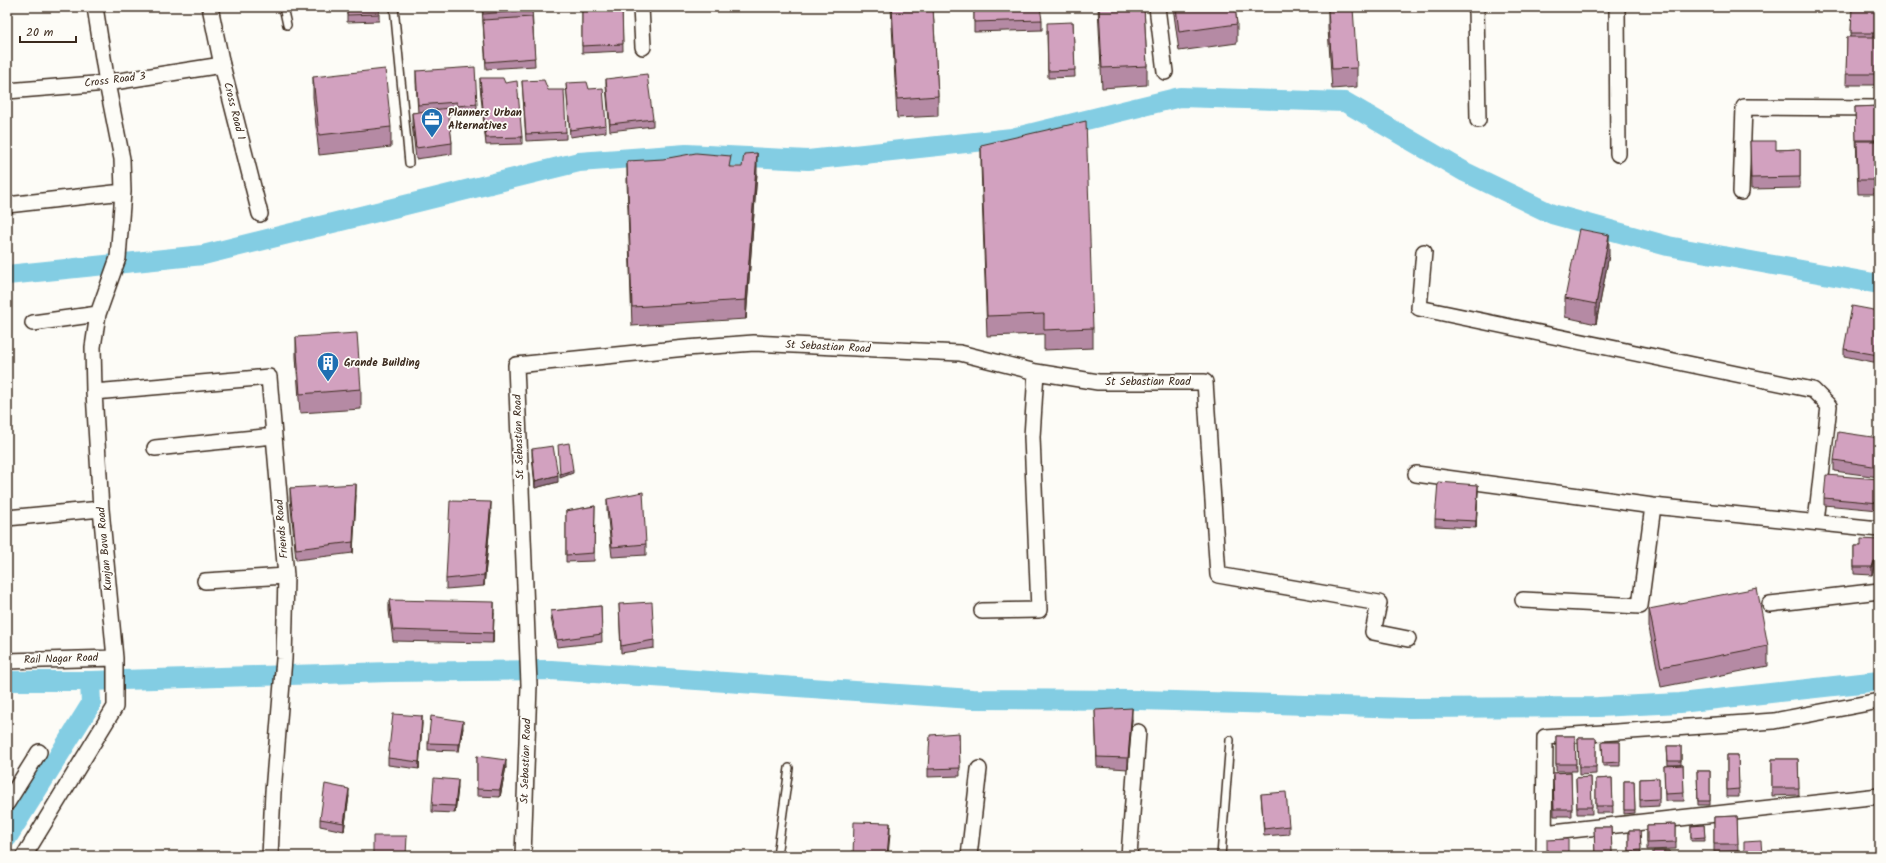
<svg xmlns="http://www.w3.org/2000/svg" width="1886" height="863" font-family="Kalam,sans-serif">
	<rect width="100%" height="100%" fill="#fdfcf7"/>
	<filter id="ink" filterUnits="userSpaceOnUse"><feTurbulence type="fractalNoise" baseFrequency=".025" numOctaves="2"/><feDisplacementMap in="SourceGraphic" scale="8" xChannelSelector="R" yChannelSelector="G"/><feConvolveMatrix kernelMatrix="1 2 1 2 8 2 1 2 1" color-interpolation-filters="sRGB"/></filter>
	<g filter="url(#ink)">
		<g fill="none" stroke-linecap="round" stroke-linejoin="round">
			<!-- canal -->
			<path stroke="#83cde3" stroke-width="20" d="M7 275 203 255 579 162 686 154 808 160 1012 138 1180 97 1345 102 1465 172 1552 214 1668 246 1879 284
				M7 681H90L390 672 551 670 972 699 1140 700 1408 708 1598 707 1680 703 1879 681
				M7 838 91 704 90 681"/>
			<!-- lane casing -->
			<g stroke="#3b2a1e" stroke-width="10">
				<path id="lane" d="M283 7 287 25
					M394 7 409 163
					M777 856 789 768
					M1221 856 1230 740"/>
			</g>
			<!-- street casing -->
			<g stroke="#3b2a1e" stroke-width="18">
				<path id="street" d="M210 7 222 65 260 214
					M641 7 643 47
					M1157 7 1165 72
					M1476 7 1478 120
					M1617 7 1618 154
					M7 91 107 83 222 65
					M1741 192 1744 107 1879 108
					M7 205 123 192
					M1424 252 1419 308 1813 390 1829 406 1816 522
					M33 323 98 314
					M94 392 269 377 286 576 284 659 273 792 270 856
					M155 448 274 436
					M1416 474 1653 506 1879 529
					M7 518 101 509
					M205 581 286 576
					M1523 600 1640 606 1653 506
					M1770 604 1879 591
					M982 611 1039 610 1032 437 1036 372
					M7 661 115 658
					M7 803 39 752
					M1544 833 1879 796
					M24 856 115 707V658L101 509 94 392 93 347 98 314 118 258 123 192 122 159 107 83 95 7
					M523 856 529 685 516 365 686 348 754 343 960 353 1036 372 1098 382H1205L1218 575 1379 603 1373 632 1408 639
					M969 856 979 769
					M1129 856 1138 732
					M1544 856 1545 737 1774 721 1879 701"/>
			</g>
			<!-- lane -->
			<use href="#lane" stroke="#fdfcf7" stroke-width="7"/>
			<!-- street -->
			<use href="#street" stroke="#fdfcf7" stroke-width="15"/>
		</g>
		<!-- wall -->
		<path fill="#b58aa4" stroke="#3b2a1e" d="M347 7H379V21L347 22Z
			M482 7H532L535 66 486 69Z
			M580 7H622V9L623 51 582 53V8H580Z
			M891 7H933L938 96V116L897 118Z
			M935 7H966V10H935Z
			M974 7 1042 20V30L974 32Z
			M1098 7H1144L1147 66V85L1102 88Z
			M1173 7H1235L1237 24V43L1179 51Z
			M1852 7H1879V85H1846L1847 37H1851Z
			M1328 10 1357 68V87L1332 89 1328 29Z
			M1073 22 1075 77 1048 78 1047 30Z
			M416 71 477 104V114L457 116V113L448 114 452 143V154L416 159 412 124V113H418L416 82Z
			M313 77 391 127V147L319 155 313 97Z
			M480 78 522 137V144L486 145 480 86Z
			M606 79 653 119V126L610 131 606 86Z
			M522 81 548 90 566 132V139L526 141Z
			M566 83 589 89 606 125V132L570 137Z
			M1879 106V194H1858L1855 107Z
			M1750 141 1776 150 1800 149V188L1751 189Z
			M981 145 1093 328V348L1044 350V334L987 336 981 165Z
			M627 161 731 167 757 173 746 319 632 326 627 181Z
			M1609 255 1596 324 1565 317V298Z
			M1879 311 1878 363 1844 356V349Z
			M296 337 361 389V409L300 413 296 357Z
			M1879 438V477L1834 471V460Z
			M532 449 558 482 535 488 532 456Z
			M1879 479V510L1824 505V498Z
			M290 488 356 495 353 553 296 560 290 498Z
			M1478 492 1476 528 1435 526V519Z
			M607 499 646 544V555L612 557 607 510Z
			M595 506 594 561 566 562V511Z
			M491 513 484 586 446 589V579Z
			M1879 540V568H1874L1872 575 1854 574V546H1861Z
			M389 600 494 613 493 643 393 641 389 611Z
			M619 604 654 640V648L621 653Z
			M601 606 602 642 557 647 551 618V611Z
			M1649 609 1768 646V666L1661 687 1649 628Z
			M1095 710 1132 719 1128 769 1097 767Z
			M422 723 419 769 388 765V758Z
			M463 728 459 751 428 750V743Z
			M959 733 960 776 928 777V769Z
			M1556 736H1575L1576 771H1556Z
			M1578 738H1596V774L1579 775Z
			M1602 742H1620V766H1603Z
			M1667 746H1681V765H1668Z
			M1727 755H1738L1739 797H1727Z
			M477 756 506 767 500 797 477 796Z
			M1772 759H1798L1799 795 1772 796Z
			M1683 765 1684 801H1665L1664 766Z
			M1697 771H1710V805H1698Z
			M1571 772 1572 816H1554L1553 773Z
			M1591 777 1592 814H1577L1576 778Z
			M1612 778 1613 813H1596V779Z
			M1659 778V806L1640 807V779Z
			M1624 781H1634L1635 813 1624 814Z
			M458 787 455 813 432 812V805Z
			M1261 794 1289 826V834L1264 836Z
			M349 796 344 831 320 826V819Z
			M1737 816 1738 851 1714 852V817Z
			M1676 824V849L1647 850V825Z
			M1704 825 1705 841H1691V826Z
			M1594 827H1611L1612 856H1595Z
			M1629 830H1640L1641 854H1629Z"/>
		<!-- shaded-wall -->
		<path fill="#937186" stroke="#3b2a1e" d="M757 153V173L746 319V300Z
			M1609 235V255L1596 324V304Z
			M1879 351V358L1878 363V355Z
			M573 470V473L560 478V474Z
			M558 475V482L535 488V481Z
			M356 484V495L353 553V542Z
			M1478 485V492L1476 528V521Z
			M491 502V513L484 586V575Z
			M1874 561V568L1872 575V567Z
			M494 602V613L493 643V633Z
			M1132 708V719L1128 769V758Z
			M422 716V723L419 769V762Z
			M463 721V728L459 751V744Z
			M506 760V767L500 797V790Z
			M458 780V787L455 813V806Z
			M349 789V796L344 831V823Z
			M890 823V834L888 856H887Z"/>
		<!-- building -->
		<path fill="#d2a1bf" stroke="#3b2a1e" d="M347 7H379V14L347 15Z
			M483 7H532V10L483 14Z
			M603 7H622L623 44 582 46V8Z
			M892 7H933L938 96 897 99Z
			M974 7H1040L1042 20 974 22Z
			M1099 7H1144L1147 66 1102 68Z
			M1176 7H1235L1237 24 1179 32Z
			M1852 7H1879V33H1851Z
			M1353 8 1357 68 1332 69 1328 10Z
			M532 17 535 58 486 62 483 20Z
			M1073 22 1075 70 1048 71 1047 23Z
			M1847 37H1879V74H1846Z
			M475 67 477 104 457 106V102L418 105 416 71Z
			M385 69 391 127 319 135 313 77Z
			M647 74 653 119 610 124 606 79Z
			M480 78H503L505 83 517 81 522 137 486 138Z
			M544 80 548 90H564L566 132 526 134 522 81Z
			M587 82 589 89 603 88 606 125 570 130 566 83Z
			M1879 106V140H1856L1855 107Z
			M448 108 452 143 416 148 412 113Z
			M1086 121 1093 328 1044 330V314L987 316 981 145Z
			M1750 141H1776V150L1800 149V177L1751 178Z
			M1857 141H1879V180H1858Z
			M696 153 731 156 729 167H742L744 154 757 153 746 300 632 307 627 161 663 159Z
			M1579 229 1609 235 1596 304 1565 298Z
			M1852 306 1879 311V351L1878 355 1844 349Z
			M357 333 361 389 300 394 296 337Z
			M1838 432 1879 438V467L1834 460Z
			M569 443 573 470 560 474 558 445Z
			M553 446 558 475 535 481 532 449Z
			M1826 475 1879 479V503L1824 498Z
			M1438 482 1478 485 1476 521 1435 519Z
			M356 484 353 542 296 549 290 488Z
			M643 492 646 544 612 547 607 499Z
			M450 501 491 502 484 575 446 579Z
			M595 506 594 553 566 555V511Z
			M1861 539 1879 540V561H1874L1872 567H1854V546H1861Z
			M1757 588 1768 646 1661 667 1649 609Z
			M389 600 494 602 493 633 393 630Z
			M652 602 654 640 621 646 619 604Z
			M601 606 602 634 557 640 551 611Z
			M1132 708 1128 758 1097 757 1095 710Z
			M393 714 422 716 419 762 388 758Z
			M431 716 463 721 459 744 428 743Z
			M959 733 960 768 928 769 930 735Z
			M1556 736H1575L1576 764H1556Z
			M1578 738H1596V767H1579Z
			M1602 742H1620V762L1603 763Z
			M1667 746H1681V761H1668Z
			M1727 755H1738L1739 789 1727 790Z
			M477 756 506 760 500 790 477 789Z
			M1772 759H1798L1799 788H1772Z
			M1683 765 1684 793 1665 794 1664 766Z
			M1697 771H1710V801H1698Z
			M1571 772 1572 809H1554L1553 773Z
			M1591 777 1592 807H1577L1576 778Z
			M434 778 458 780 455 806 432 805Z
			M1612 778 1613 806H1596V779Z
			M1659 778V799L1640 800V779Z
			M1624 781H1634L1635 810H1624Z
			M325 784 349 789 344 823 320 819Z
			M1286 792 1289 826 1264 829 1261 794Z
			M1737 816 1738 844H1714V817Z
			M854 822 890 823 887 856H853Z
			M1676 824V842L1647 843V825Z
			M1704 825 1705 837 1691 838V826Z
			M1594 827H1611L1612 854 1595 855Z
			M1629 830H1640L1641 850 1629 851Z
			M373 836H407L406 856H373Z
			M1568 839V856H1547V840Z
			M1761 841 1762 856H1744V842Z
			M1653 851H1669L1670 856H1653Z"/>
	</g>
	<!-- icons -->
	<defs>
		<g id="office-pin" transform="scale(1.15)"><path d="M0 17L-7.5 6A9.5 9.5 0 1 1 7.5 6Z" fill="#1f6fb2" stroke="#fdfcf7"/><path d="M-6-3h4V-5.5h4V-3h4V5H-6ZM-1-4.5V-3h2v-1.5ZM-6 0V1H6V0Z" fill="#fff"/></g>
		<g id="building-pin" transform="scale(1.15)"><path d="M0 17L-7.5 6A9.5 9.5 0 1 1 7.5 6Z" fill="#1f6fb2" stroke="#fdfcf7"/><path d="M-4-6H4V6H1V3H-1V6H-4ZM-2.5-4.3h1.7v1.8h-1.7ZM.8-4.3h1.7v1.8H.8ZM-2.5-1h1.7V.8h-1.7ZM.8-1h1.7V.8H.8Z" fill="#fff"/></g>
	</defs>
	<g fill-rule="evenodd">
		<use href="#office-pin" x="432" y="119"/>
		<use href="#building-pin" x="328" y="363"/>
	</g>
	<g text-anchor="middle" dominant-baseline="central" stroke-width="3.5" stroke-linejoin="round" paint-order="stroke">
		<!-- street labels -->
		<g font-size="11" fill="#3b2a1e" stroke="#fdfcf7">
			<text transform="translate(115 80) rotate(-7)">Cross Road 3</text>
			<text transform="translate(234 111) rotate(76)">Cross Road 1</text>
			<text transform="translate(828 347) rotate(3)">St Sebastian Road</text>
			<text x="1148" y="382">St Sebastian Road</text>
			<text transform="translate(519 437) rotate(-92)">St Sebastian Road</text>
			<text transform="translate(282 529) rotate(-95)">Friends Road</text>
			<text transform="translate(105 549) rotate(-95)">Kunjan Bava Road</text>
			<text transform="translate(61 659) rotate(-2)">Rail Nagar Road</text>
			<text transform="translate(526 761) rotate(-88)">St Sebastian Road</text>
		</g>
		<!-- poi labels -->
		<g font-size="11" font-weight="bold" fill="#3b2a1e" stroke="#fdfcf7" text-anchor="start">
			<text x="448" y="113">Planners Urban<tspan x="448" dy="13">Alternatives</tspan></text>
			<text x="344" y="363">Grande Building</text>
		</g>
	</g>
	<!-- margin -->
	<rect width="1886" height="863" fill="none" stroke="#fdfcf7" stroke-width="24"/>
	<rect x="12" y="12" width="1862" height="839" fill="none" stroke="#3b2a1e" stroke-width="1.5" filter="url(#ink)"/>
	<!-- scale -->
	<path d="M20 36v6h56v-6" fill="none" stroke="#3b2a1e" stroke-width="2"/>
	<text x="26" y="36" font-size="12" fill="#3b2a1e" stroke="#fdfcf7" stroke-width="3" paint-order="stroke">20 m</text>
</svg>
